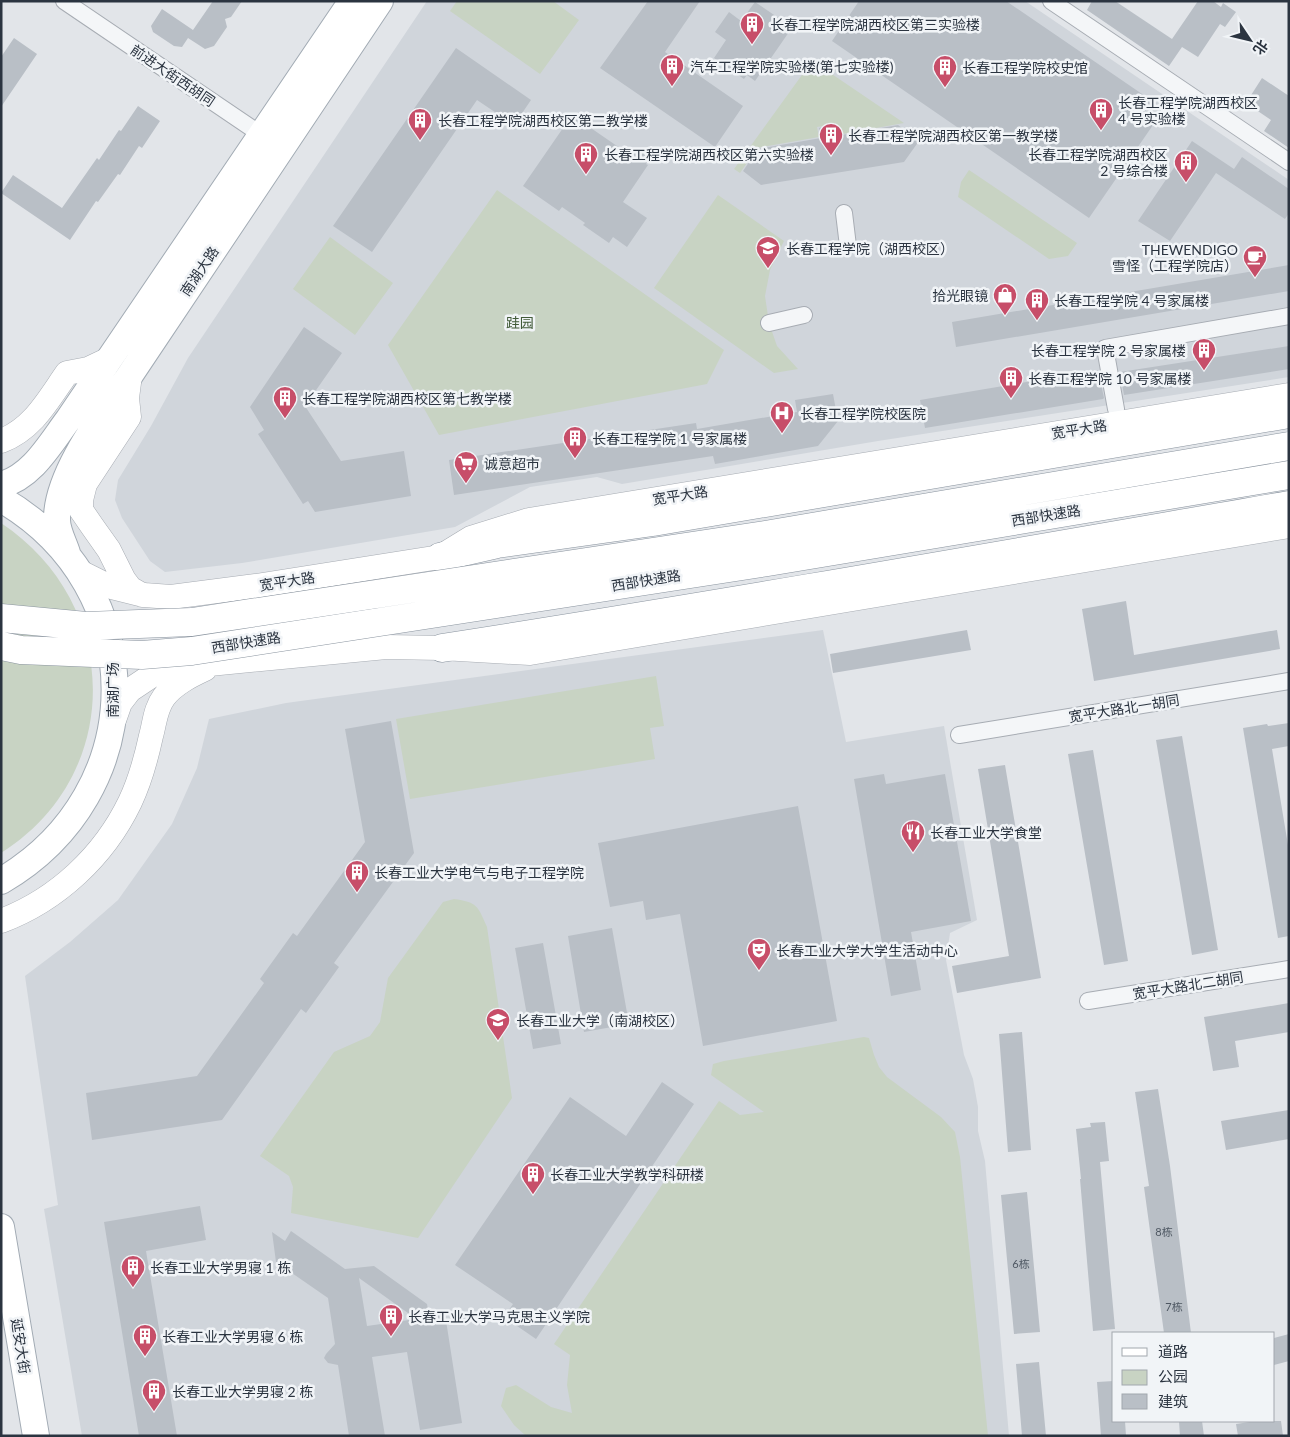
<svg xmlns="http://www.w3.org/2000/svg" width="1290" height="1437" font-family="Lato,'Noto Sans SC',sans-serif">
	<rect width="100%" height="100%" fill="#e2e5e9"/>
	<!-- built -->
	<path fill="#d0d5db" d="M427 1H1025L1289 180V377L878 441 622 484 597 477 530 487 455 527 242 563 165 572 150 561 122 518 115 500 118 480 151 426 188 358Z
		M823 630 846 742 944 726 977 920 950 933 946 960 964 1055 973 1079 978 1107V1131L985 1161 1009 1436H82L44 1209 58 1205 25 976 70 942 118 900 172 824 197 768 209 719 286 703Z"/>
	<!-- green -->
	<path fill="#c8d3c3" d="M457 1H553L579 20 540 74 450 11Z
		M820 66 904 123 837 135 835 124 817 127 819 137 757 148 740 173 734 169 807 68Z
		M969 170 1077 243 1068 256 1049 259 958 197 961 182Z
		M497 190 724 350 707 384 439 435 388 345Z
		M718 195 784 241 770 270 765 296 769 323 777 346 798 369 774 373 654 288Z
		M330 237 393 283 355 335 293 289Z
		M1 523C122 603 125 775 1 853Z
		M656 676 664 726 650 728 655 759 410 799 396 719Z
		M454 899C477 902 478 906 487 927L512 1098 418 1238 291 1213 293 1187 289 1176 260 1156 334 1052 370 1036 380 1022 388 978 443 902Z
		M864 1037 869 1038 874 1055 879 1067 887 1077 941 1117 955 1132 960 1157 988 1436H526L514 1425 501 1406 506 1388 516 1385 551 1407 572 1413 567 1385 570 1355 554 1344 719 1101 740 1115 764 1112 711 1075 713 1064 724 1061Z"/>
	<!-- building -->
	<path fill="#b9bfc6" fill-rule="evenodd" d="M213 1H242L231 17 225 19 227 27 214 46 205 49 188 38 182 47 174 46 153 32 151 26 162 9 193 30Z
		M648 1H700L665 52 743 106 715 147 600 68Z
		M859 1H1006L1164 109 1089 218 832 41Z
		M1092 1H1115L1172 39 1198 1H1213L1221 7 1223 3 1236 12 1225 27 1220 24 1198 57 1182 47 1169 66 1087 10Z
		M755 2 783 21 780 26 789 32 755 81 747 75 744 79 714 58 726 40 715 32 729 12 741 21Z
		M14 38 37 54 1 107V57Z
		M456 48 531 100 514 125 477 100 372 252 333 226Z
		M1262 78 1289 96V148L1264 131 1271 120 1246 103Z
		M138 106 160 121 142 148 139 146 120 175 118 174 98 202 96 201 70 240 1 193 13 175 62 208 97 158 99 160 119 130 121 131Z
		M572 115 630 155 635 148 650 158 646 164 648 165 623 202 647 218 627 247 613 237 609 243 583 225 585 223 562 207 559 211 523 186Z
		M834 125 836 136 898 125 919 141 904 162 761 185 743 171 758 149 821 138 819 128Z
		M1192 141 1234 169 1242 157 1289 189V213L1285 219 1216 173 1170 241 1138 221Z
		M1289 265V291L956 347 952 322Z
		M304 327 342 353 305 406 341 461 404 451 411 496 315 512 308 501 303 504 258 434 264 430 250 407Z
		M1289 346V369L1124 395 1120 372Z
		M1098 370 1104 398 1103 399 925 428 920 400Z
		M833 394 838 421 818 446 715 464 713 456 454 495 449 460 696 423 697 429 797 412 795 400Z
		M1126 601 1134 655 1277 630 1280 649 1094 681 1082 609Z
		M967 630 971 650 833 673 830 654Z
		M391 721 414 853 334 963 339 967 306 1013 301 1009 222 1120 92 1140 86 1093 197 1076 264 983 260 979 293 933 297 936 365 842 345 729Z
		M1289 723V746L1272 749 1289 851V936L1278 938 1243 728 1267 724 1268 726Z
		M1182 736 1218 950 1192 955 1156 740Z
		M1093 750 1128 961 1104 965 1068 754Z
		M1005 765 1041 978 957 993 952 966 1009 956 978 769Z
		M884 774 886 784 945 774 971 921 911 932 921 990 891 996 854 779Z
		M798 806 837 1021 703 1046 680 914 646 920 643 901 610 907 598 843Z
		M612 928 629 1024 584 1032 568 936Z
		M543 943 561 1044 533 1049 515 948Z
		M1289 1003V1032L1235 1041 1239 1067 1213 1071 1204 1017Z
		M1022 1032 1031 1150 1008 1152 999 1034Z
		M662 1082 694 1104 536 1339 504 1317 513 1304 455 1265 570 1097 626 1136Z
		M1158 1089 1170 1166 1191 1333H1164L1144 1187 1149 1186 1135 1092Z
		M1289 1110V1139L1226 1150 1221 1121Z
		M1105 1122 1109 1161 1100 1162 1115 1329 1093 1331 1080 1179H1081L1076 1129 1091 1127 1090 1123Z
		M1027 1192 1040 1332 1014 1334 1001 1195Z
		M200 1206 206 1240 146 1251 177 1436H139L104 1222Z
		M291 1231 345 1269 374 1266 427 1304 429 1316 445 1314 462 1423 420 1430 407 1352 372 1357 385 1436H349L338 1365 328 1363 324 1358 326 1354 335 1344 328 1298 276 1262 272 1232 285 1241ZM359 1278 415 1318 416 1319 367 1326Z
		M1289 1334V1361L1274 1365V1338Z
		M1039 1362 1046 1436H1022L1016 1364Z
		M1114 1381V1421H1125L1126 1436H1101L1097 1382Z
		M1179 1421H1202L1204 1436H1180Z
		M1256 1421H1281L1283 1436H1238L1236 1424Z"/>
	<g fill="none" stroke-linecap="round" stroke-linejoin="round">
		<!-- minor casing -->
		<g stroke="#a7acb3" stroke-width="18">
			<path id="minor" d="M64 1 269 140
				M1051 1 1289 162
				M844 213 848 246
				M769 323 804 315
				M1116 409 1105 348 1289 316
				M959 735 1289 681
				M1088 1001 1289 969"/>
		</g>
		<!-- secondary casing -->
		<g stroke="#a7acb3" stroke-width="25">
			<path id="secondary" d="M130 375 127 398 129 417 85 484 81 500V510L92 526 109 550 124 580 130 588 142 595
				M1 441C33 429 48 400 67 373L88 369 107 360
				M80 572 108 586 144 595 171 597 256 586 440 557 471 538 529 520 1289 395
				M114 720 120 703 130 690 154 674 179 667 386 647 442 648 530 653 1289 526
				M1 921C57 900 104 856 130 802 140 781 146 759 151 736 155 722 155 709 164 697 174 684 190 676 205 669"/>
		</g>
		<!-- primary casing -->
		<g stroke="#a2abb4" stroke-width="28">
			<path id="primary" d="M1 485C32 477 50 444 68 420L352 1
				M1 499C153 587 152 793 1 881
				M67 553C64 543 57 531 57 520 56 474 104 413 130 375L380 1
				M1 1227 36 1436"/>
		</g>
		<!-- trunk casing -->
		<g stroke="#8a949f" stroke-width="29">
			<path id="trunk" d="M440 557 497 544 653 522 1289 414
				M442 648C725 604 1007 554 1289 505"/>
		</g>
		<!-- minor -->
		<use href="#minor" stroke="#f4f6f8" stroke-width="16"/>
		<!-- secondary -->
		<use href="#secondary" stroke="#fff" stroke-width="24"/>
		<!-- primary -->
		<use href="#primary" stroke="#fff" stroke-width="26"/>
		<!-- trunk -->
		<use href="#trunk" stroke="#fff" stroke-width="28"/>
		<!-- trunk-bridge casing -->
		<g stroke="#8a949f" stroke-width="29" stroke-linecap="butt">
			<path id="trunk-bridge" d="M1 618 86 626 192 622 765 535 1289 446
				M1 646 21 650 142 655 192 651 768 562 1289 475"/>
		</g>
		<!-- trunk-bridge -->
		<use href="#trunk-bridge" stroke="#fff" stroke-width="28"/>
	</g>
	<!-- icons -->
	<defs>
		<g id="building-pin" transform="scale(1.25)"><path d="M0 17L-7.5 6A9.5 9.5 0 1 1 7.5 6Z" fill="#c74e69" stroke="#f1f4f7"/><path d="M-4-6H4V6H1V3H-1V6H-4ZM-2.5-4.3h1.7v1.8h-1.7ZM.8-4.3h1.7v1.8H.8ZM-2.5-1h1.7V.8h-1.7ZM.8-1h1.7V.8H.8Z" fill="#fff"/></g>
		<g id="university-pin" transform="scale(1.25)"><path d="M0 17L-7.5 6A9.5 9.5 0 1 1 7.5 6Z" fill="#c74e69" stroke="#f1f4f7"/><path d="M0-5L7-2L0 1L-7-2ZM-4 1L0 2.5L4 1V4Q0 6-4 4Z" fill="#fff"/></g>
		<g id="cafe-pin" transform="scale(1.25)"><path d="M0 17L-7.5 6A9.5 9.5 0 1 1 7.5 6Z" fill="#c74e69" stroke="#f1f4f7"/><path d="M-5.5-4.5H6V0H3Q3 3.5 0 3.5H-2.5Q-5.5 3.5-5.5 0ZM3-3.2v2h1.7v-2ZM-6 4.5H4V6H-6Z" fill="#fff"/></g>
		<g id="shop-pin" transform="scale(1.25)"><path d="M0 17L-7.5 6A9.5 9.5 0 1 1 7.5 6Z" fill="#c74e69" stroke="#f1f4f7"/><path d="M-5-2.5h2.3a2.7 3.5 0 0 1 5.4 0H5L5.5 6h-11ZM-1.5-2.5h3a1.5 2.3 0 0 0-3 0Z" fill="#fff"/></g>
		<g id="hospital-pin" transform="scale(1.25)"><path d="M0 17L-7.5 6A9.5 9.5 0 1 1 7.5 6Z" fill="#c74e69" stroke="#f1f4f7"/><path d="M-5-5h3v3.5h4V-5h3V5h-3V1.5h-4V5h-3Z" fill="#fff"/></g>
		<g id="supermarket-pin" transform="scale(1.25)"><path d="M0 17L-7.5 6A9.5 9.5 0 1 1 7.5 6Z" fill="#c74e69" stroke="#f1f4f7"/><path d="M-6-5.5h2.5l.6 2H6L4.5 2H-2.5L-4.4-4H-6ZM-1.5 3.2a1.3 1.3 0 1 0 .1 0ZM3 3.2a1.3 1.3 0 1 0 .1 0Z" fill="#fff"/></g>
		<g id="restaurant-pin" transform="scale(1.25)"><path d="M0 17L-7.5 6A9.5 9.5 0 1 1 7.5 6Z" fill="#c74e69" stroke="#f1f4f7"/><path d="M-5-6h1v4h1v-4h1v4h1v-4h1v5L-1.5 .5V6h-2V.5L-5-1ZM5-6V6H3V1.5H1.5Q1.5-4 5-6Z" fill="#fff"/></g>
		<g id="theatre-pin" transform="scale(1.25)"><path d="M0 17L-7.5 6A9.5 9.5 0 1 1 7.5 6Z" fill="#c74e69" stroke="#f1f4f7"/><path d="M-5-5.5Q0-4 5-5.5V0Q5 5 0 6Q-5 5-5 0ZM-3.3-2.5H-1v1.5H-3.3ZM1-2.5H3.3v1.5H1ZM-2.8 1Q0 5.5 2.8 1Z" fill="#fff"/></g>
	</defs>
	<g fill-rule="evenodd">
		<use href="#building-pin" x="752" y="24"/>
		<use href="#building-pin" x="672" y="66"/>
		<use href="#building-pin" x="945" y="67"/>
		<use href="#building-pin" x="1101" y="110"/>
		<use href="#building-pin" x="420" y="120"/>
		<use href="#building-pin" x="831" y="135"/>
		<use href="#building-pin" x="586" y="154"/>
		<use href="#building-pin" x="1186" y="162"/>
		<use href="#university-pin" x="768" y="248"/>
		<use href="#cafe-pin" x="1255" y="257"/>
		<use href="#shop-pin" x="1005" y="295"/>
		<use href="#building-pin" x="1037" y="300"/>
		<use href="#building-pin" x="1204" y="350"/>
		<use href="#building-pin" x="1011" y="378"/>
		<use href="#building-pin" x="285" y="398"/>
		<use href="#hospital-pin" x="782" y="413"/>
		<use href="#building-pin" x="575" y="438"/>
		<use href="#supermarket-pin" x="466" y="463"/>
		<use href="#restaurant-pin" x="913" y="832"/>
		<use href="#building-pin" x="357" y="872"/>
		<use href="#theatre-pin" x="759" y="950"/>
		<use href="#university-pin" x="498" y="1020"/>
		<use href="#building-pin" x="533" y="1174"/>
		<use href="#building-pin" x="133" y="1267"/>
		<use href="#building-pin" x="391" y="1316"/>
		<use href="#building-pin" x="145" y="1336"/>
		<use href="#building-pin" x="154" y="1391"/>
	</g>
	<g text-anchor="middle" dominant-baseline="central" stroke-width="5" stroke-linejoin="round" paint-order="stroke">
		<!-- number labels -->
		<g font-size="11" fill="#4e5762">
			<text x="1164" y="1231">8栋</text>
			<text x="1021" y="1263">6栋</text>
			<text x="1174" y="1306">7栋</text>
		</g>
		<!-- poi labels -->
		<g font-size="14" fill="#2b3440" stroke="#f1f4f7" text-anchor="start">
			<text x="770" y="24">长春工程学院湖西校区第三实验楼</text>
			<text x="690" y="66">汽车工程学院实验楼(第七实验楼)</text>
			<text x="962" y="67">长春工程学院校史馆</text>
			<text x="1118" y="102">长春工程学院湖西校区<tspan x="1118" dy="16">4 号实验楼</tspan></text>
			<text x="438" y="120">长春工程学院湖西校区第二教学楼</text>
			<text x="848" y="135">长春工程学院湖西校区第一教学楼</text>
			<text x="604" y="154">长春工程学院湖西校区第六实验楼</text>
			<text x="1168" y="154" text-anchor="end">长春工程学院湖西校区<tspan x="1168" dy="16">2 号综合楼</tspan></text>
			<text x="786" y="248">长春工程学院（湖西校区）</text>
			<text x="1238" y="249" text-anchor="end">THEWENDIGO<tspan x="1238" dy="16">雪怪（工程学院店）</tspan></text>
			<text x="988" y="295" text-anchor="end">拾光眼镜</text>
			<text x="1054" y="300">长春工程学院 4 号家属楼</text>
			<text x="1186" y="350" text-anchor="end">长春工程学院 2 号家属楼</text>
			<text x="1028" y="378">长春工程学院 10 号家属楼</text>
			<text x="302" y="398">长春工程学院湖西校区第七教学楼</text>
			<text x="800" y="413">长春工程学院校医院</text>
			<text x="592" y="438">长春工程学院 1 号家属楼</text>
			<text x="484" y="463">诚意超市</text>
			<text x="930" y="832">长春工业大学食堂</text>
			<text x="374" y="872">长春工业大学电气与电子工程学院</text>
			<text x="776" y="950">长春工业大学大学生活动中心</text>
			<text x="516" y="1020">长春工业大学（南湖校区）</text>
			<text x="550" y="1174">长春工业大学教学科研楼</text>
			<text x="150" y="1267">长春工业大学男寝 1 栋</text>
			<text x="408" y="1316">长春工业大学马克思主义学院</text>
			<text x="162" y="1336">长春工业大学男寝 6 栋</text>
			<text x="172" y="1391">长春工业大学男寝 2 栋</text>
		</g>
		<!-- street labels -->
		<g font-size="14" fill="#2b3440" stroke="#f1f4f7">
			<text transform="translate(173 75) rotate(34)">前进大街西胡同</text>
			<text transform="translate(199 271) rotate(-56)">南湖大路</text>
			<text transform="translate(1079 429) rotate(-9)">宽平大路</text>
			<text transform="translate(680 495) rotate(-9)">宽平大路</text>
			<text transform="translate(1046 515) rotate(-9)">西部快速路</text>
			<text transform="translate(646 580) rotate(-9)">西部快速路</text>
			<text transform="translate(287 581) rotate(-9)">宽平大路</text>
			<text transform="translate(246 642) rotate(-9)">西部快速路</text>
			<text transform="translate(112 690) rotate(-90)">南湖广场</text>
			<text transform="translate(1124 708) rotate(-9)">宽平大路北一胡同</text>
			<text transform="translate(1188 985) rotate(-9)">宽平大路北二胡同</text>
			<text transform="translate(21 1346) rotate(81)">延安大街</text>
		</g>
		<!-- park labels -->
		<g font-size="14" fill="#425b39" stroke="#f1f4f7">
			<text x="520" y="322">跬园</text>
		</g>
	</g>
	<!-- border -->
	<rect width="1290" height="1437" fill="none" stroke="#2b3440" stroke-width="5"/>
	<!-- legend -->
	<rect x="1112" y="1332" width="162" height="90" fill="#f1f4f7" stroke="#a2a7ae"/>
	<rect x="1122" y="1348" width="25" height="8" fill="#ffffff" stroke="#a2a7ae"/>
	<text x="1158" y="1357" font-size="15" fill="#2b3440">道路</text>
	<rect x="1122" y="1370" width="25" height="15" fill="#c8d3c3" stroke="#a2a7ae"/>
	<text x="1158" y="1382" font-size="15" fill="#2b3440">公园</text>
	<rect x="1122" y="1394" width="25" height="15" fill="#b9bfc6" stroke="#a2a7ae"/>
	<text x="1158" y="1407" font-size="15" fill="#2b3440">建筑</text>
	<!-- north arrow -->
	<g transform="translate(1250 40) rotate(125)" stroke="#f1f4f7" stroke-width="4" paint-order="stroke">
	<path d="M0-4L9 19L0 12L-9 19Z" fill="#2b3440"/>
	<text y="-8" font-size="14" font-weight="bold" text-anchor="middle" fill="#2b3440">北</text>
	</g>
</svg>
